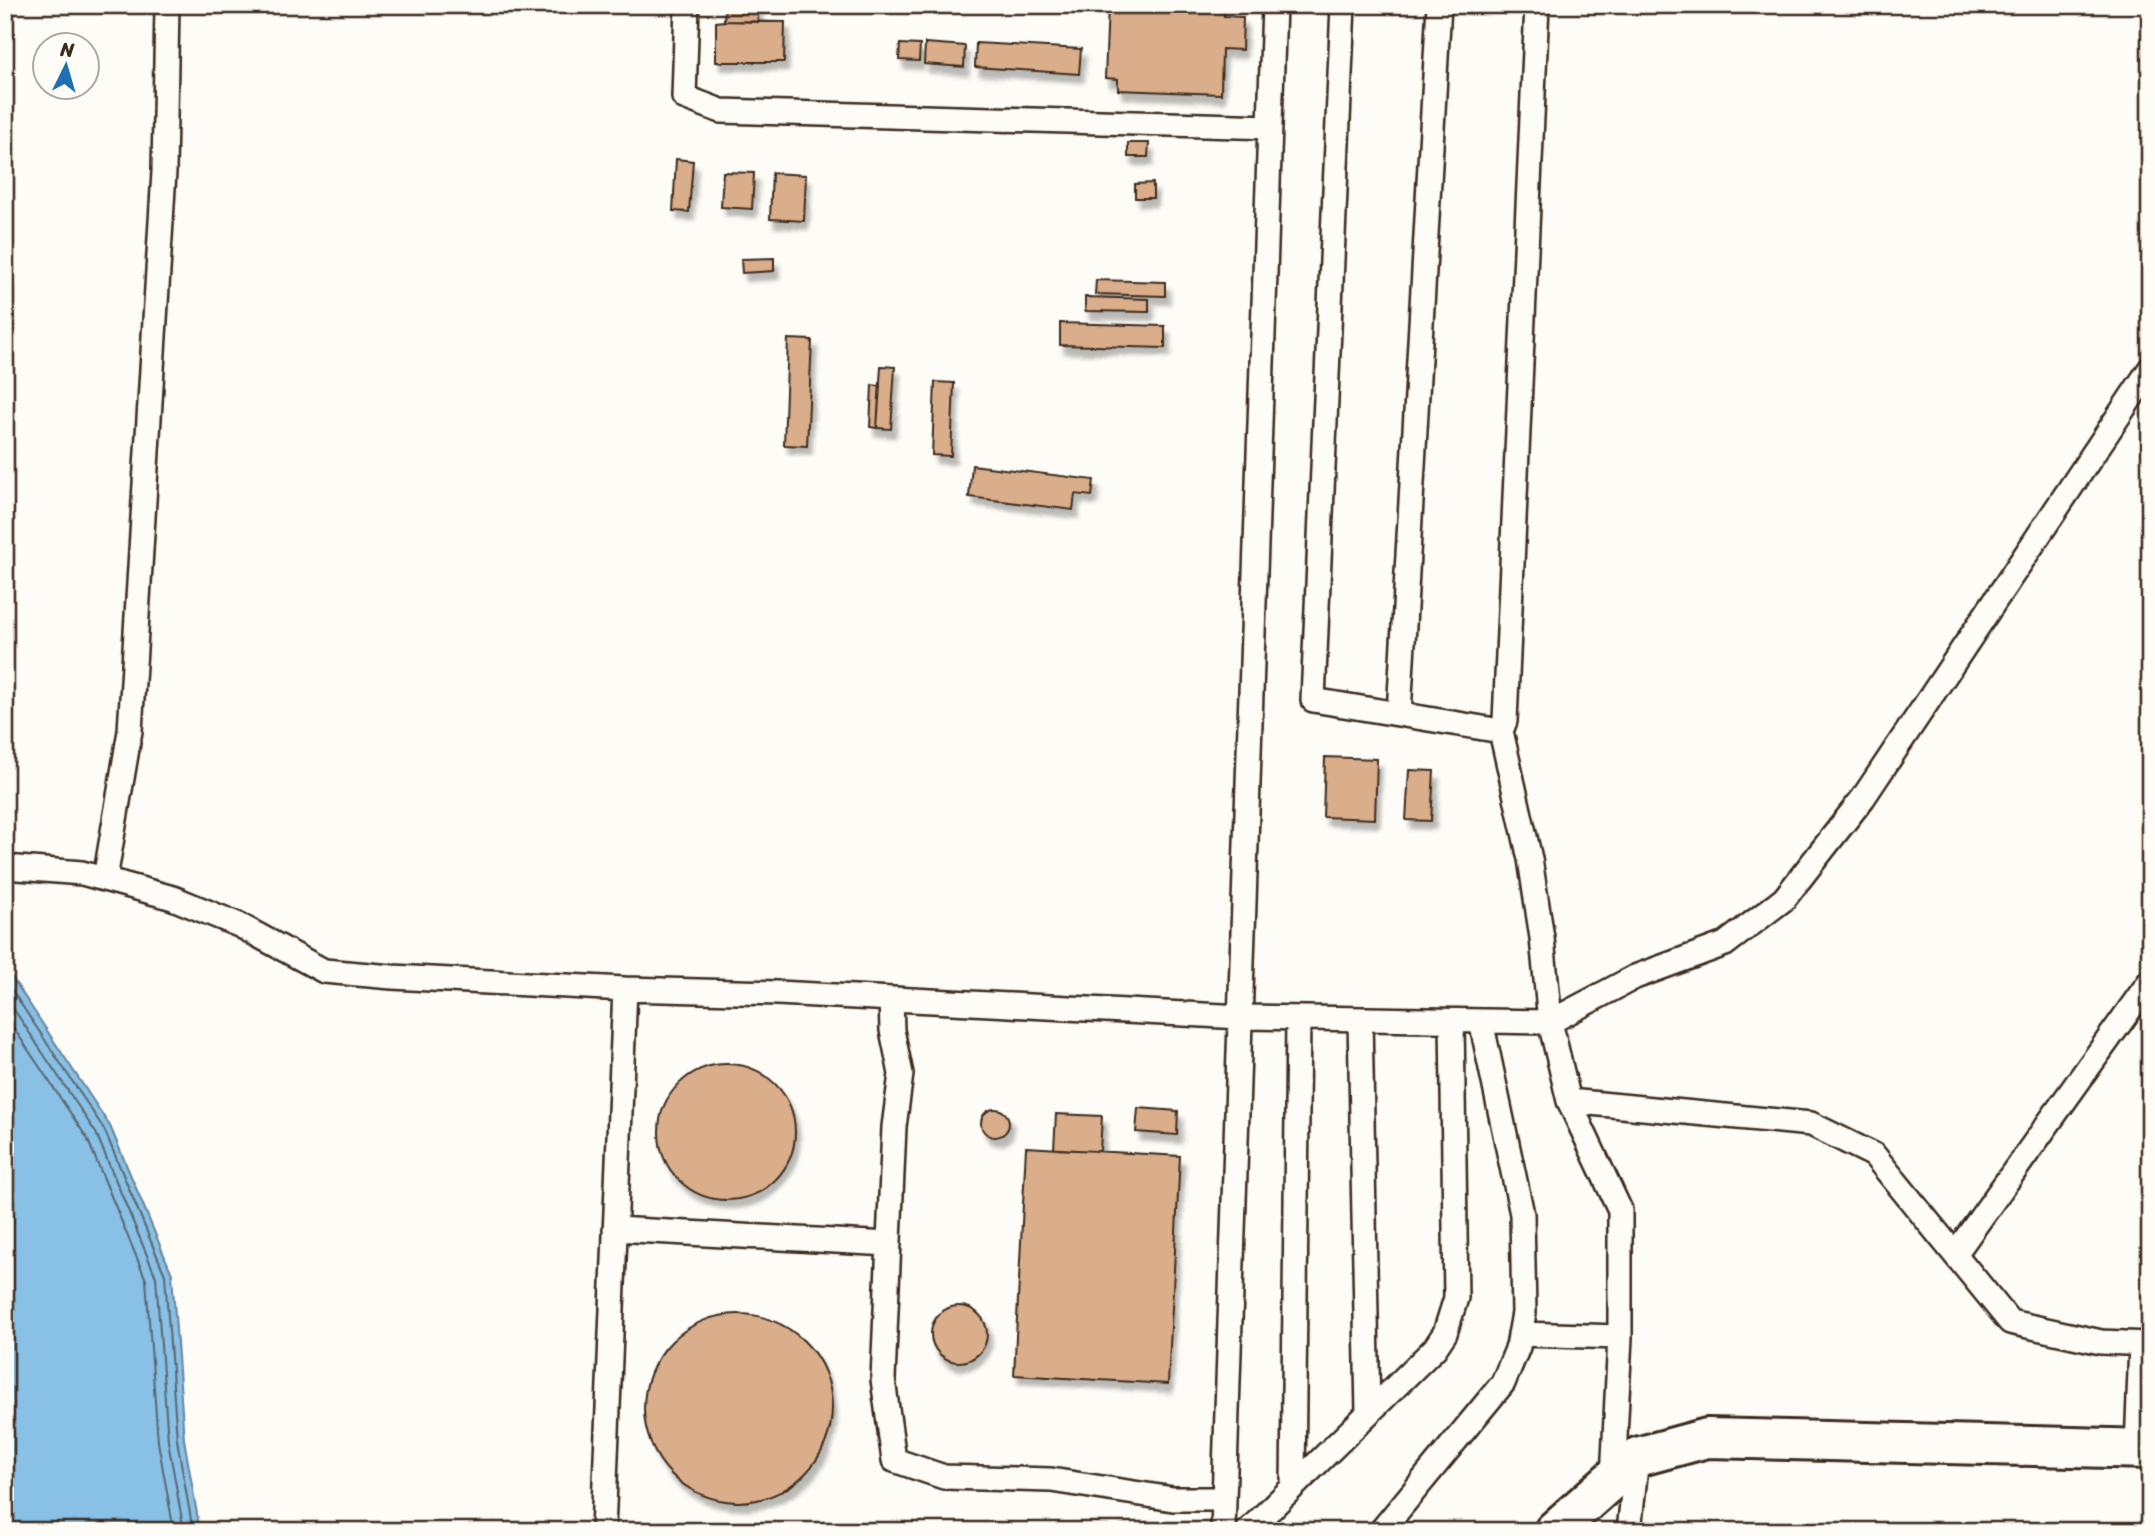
<svg xmlns="http://www.w3.org/2000/svg" width="2155" height="1536" font-family="Sriracha,sans-serif">
	<defs>
		<filter id="shadow"><feDropShadow dx="4.5" dy="8" stdDeviation="2" flood-color="#0004"/></filter>
	</defs>
	<rect width="100%" height="100%" fill="#fdfcf7"/>
	<filter id="ink" filterUnits="userSpaceOnUse"><feTurbulence type="fractalNoise" baseFrequency=".0143" numOctaves="2"/><feDisplacementMap in="SourceGraphic" scale="14" xChannelSelector="R" yChannelSelector="G"/><feConvolveMatrix kernelMatrix="1 2 1 2 8 2 1 2 1" color-interpolation-filters="sRGB"/></filter>
	<g filter="url(#ink)">
		<!-- water -->
		<path fill="#88c0e6" stroke="#698496" stroke-width="2" d="M5 967 110 1126 172 1274 184 1439 200 1531H5Z"/>
		<g fill="none" stroke-linecap="round" stroke-linejoin="round">
			<!-- shore -->
			<path stroke="#5a666e" stroke-width="2" d="M5 980 104 1129 165 1275 177 1440 193 1531
				M5 996 96 1133 156 1277 168 1441 184 1531
				M5 1015 87 1138 146 1280 158 1442 174 1531"/>
		</g>
		<!-- building -->
		<path fill="#daae8b" stroke="#3b2a1e" stroke-width="2" filter="url(#shadow)" d="M1108 5H1224V16L1243 17 1242 50 1222 49 1221 94 1118 90V79L1105 78Z
			M725 6 758 7V22L724 21Z
			M724 21 785 22 784 62H716V22Z
			M925 43 965 46 964 67 924 64Z
			M976 43 1081 49 1079 74 975 67Z
			M900 44 920 45 919 61 899 60Z
			M1128 143H1149L1148 157H1128Z
			M676 159 693 161 689 212 673 211Z
			M723 172 754 173 752 209 721 207Z
			M772 173 806 175 804 221 770 219Z
			M1153 183V198H1135V184Z
			M774 258V271L742 273 741 259Z
			M1096 280 1165 282V296L1095 294Z
			M1085 297 1149 299V312L1085 311Z
			M1060 323 1165 326V348L1060 345Z
			M788 339 812 340 807 446 784 445Z
			M881 366 895 367 891 429 877 428Z
			M935 382 954 383 951 456 932 455Z
			M872 385 880 386 877 428 870 427Z
			M972 465 1094 480 1092 496 1075 494 1073 510 969 497Z
			M1325 757 1377 759 1375 819 1323 817Z
			M1409 770 1434 771 1431 821 1406 820Z
			M659 1132a68 68 0 1 1 136 0a68 68 0 1 1-136 0Z
			M1138 1108 1178 1111 1177 1135 1136 1132Z
			M981 1123a14 14 0 1 1 28 0a14 14 0 1 1-28 0Z
			M1056 1114 1102 1116 1100 1151 1054 1149Z
			M1026 1147 1180 1156 1168 1384 1014 1375Z
			M931 1334a28 28 0 1 1 56 0a28 28 0 1 1-56 0Z
			M644 1408a94 94 0 1 1 188 0a94 94 0 1 1-188 0Z"/>
		<g fill="none" stroke-linecap="round" stroke-linejoin="round">
			<!-- service casing -->
			<g stroke="#3b2a1e" stroke-width="28">
				<path id="service" d="M687 5 684 97 721 111 1270 127
					M1343 5 1313 700 1501 731 1530 859 1542 938 1550 1022 1635 977 1725 944 1784 899 1863 798 2150 369
					M1399 714 1439 5
					M1501 731 1505 721 1537 5
					M5 867 82 873 173 898 239 925 324 971 392 977 625 989 777 993 1242 1017 1550 1022 1569 1101 1811 1124 1874 1155 2010 1322 2101 1342 2150 1344
					M105 879 130 731 164 172 167 5
					M891 999 892 1030 901 1074 894 1127 883 1379 894 1460 944 1477 1051 1480 1173 1499H1224
					M1360 1019 1368 1413
					M1569 1101 1620 1210V1337
					M615 1229 889 1244
					M1955 1254 2150 981
					M1520 1334 1620 1337 1613 1478
					M2137 1448 2141 1344
					M1293 1487 1298 1018
					M603 1531 625 989
					M1223 1531 1274 5
					M1248 1531 1435 1348 1445 1333 1456 1298 1452 1021
					M1381 1531 1503 1383 1518 1347 1524 1313 1522 1214 1481 1021
					M1629 1531 1637 1457"/>
			</g>
			<!-- minor casing -->
			<g stroke="#3b2a1e" stroke-width="44">
				<path id="minor" d="M1554 1531 1637 1457 1707 1438 2150 1449"/>
			</g>
			<!-- service -->
			<use href="#service" stroke="#fdfcf7" stroke-width="23"/>
			<!-- minor -->
			<use href="#minor" stroke="#fdfcf7" stroke-width="38"/>
		</g>
	</g>
	<!-- margin -->
	<rect width="2155" height="1536" fill="none" stroke="#fdfcf7" stroke-width="28"/>
	<rect x="14" y="14" width="2127" height="1508" fill="none" stroke="#3b2a1e" stroke-width="2.5" filter="url(#ink)"/>
	<!-- north arrow -->
	<g transform="translate(66 66) rotate(5)"><circle r="33" fill="#fdfcf7" stroke="#afa8a0" stroke-width="2"/>
	<path d="M0-5L12 26L0 18L-12 26Z" fill="#1f6fb2"/>
	<text y="-10" font-size="19" font-weight="bold" text-anchor="middle" fill="#3b2a1e">N</text>
	</g>
</svg>
